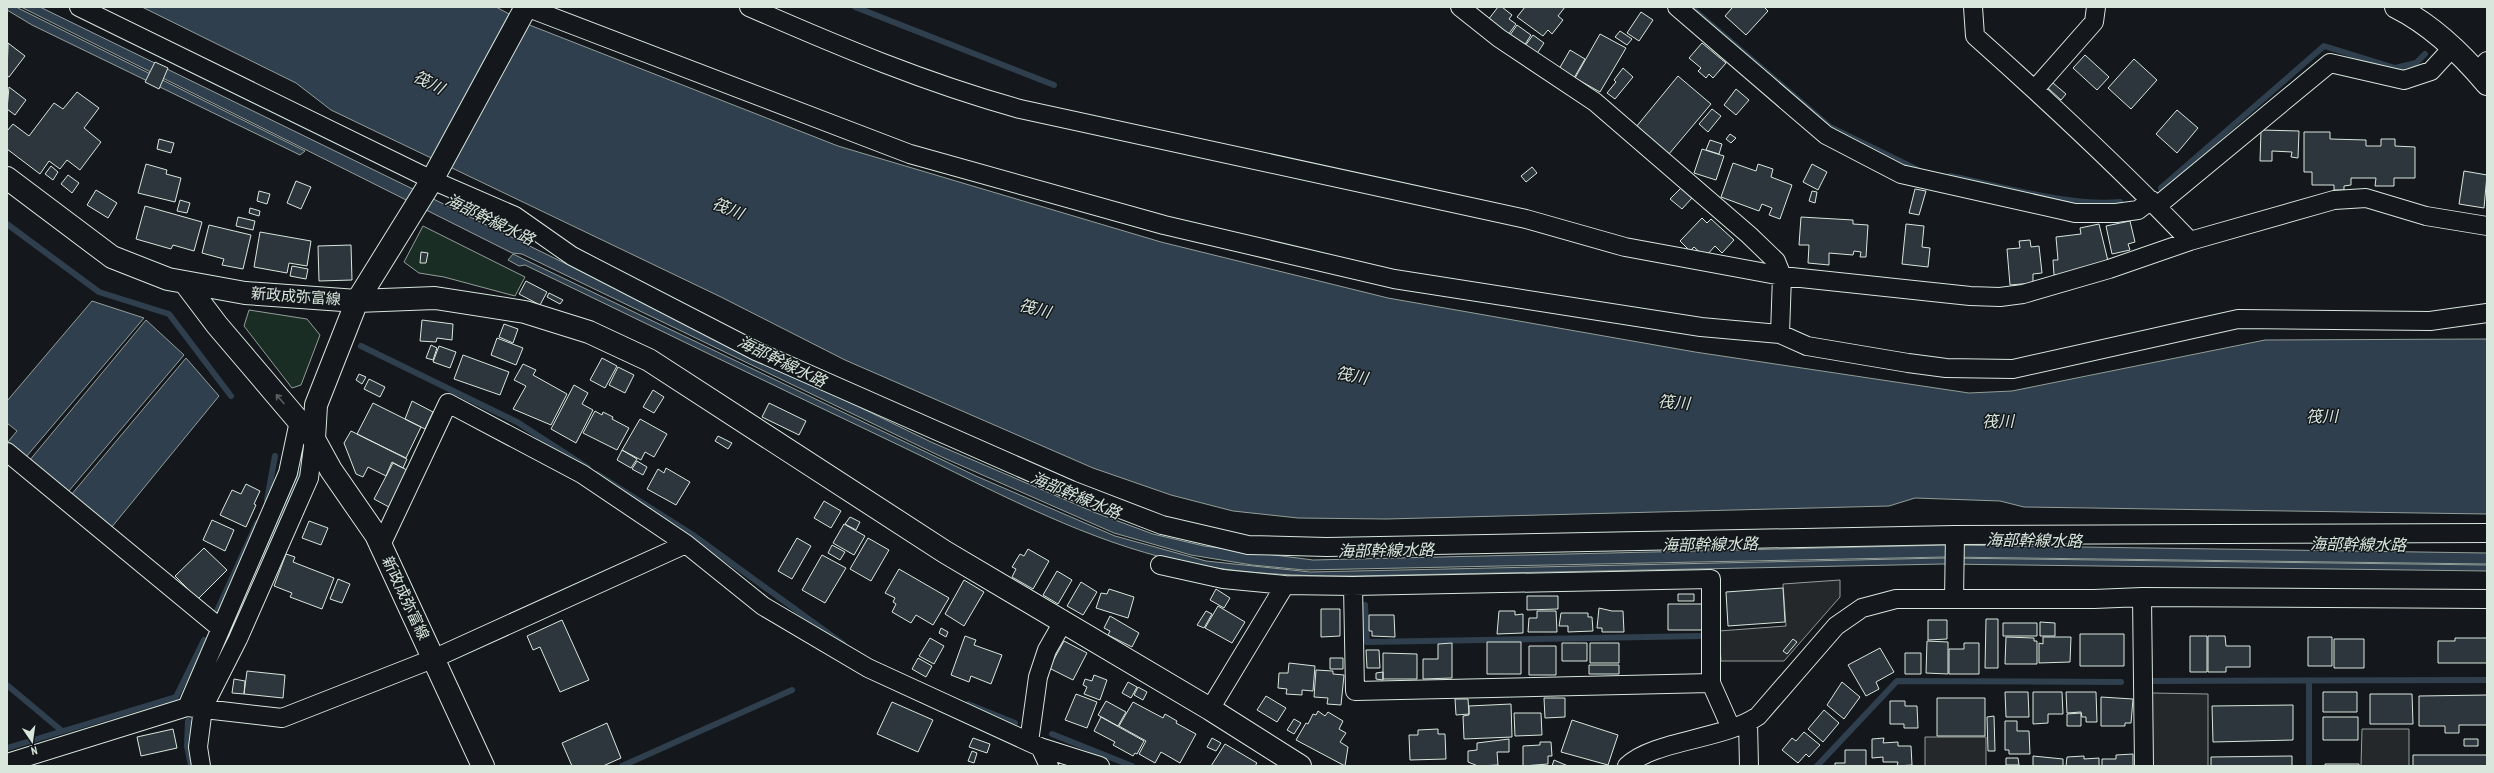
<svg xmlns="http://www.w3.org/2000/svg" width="2494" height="773" font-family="'PT Sans Narrow','Noto Sans JP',sans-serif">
	<rect width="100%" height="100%" fill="#14181c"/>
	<!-- green -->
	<path fill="#1a2d24" stroke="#939e99" d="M423 226 525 277 515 296 444 277 419 273 404 262Z
		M249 310 307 319 320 335 301 385 292 388 244 326Z"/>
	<!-- parking -->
	<path fill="#24282b" stroke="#939e99" d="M1840 580V597L1784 661H1721L1719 631 1786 626 1783 584Z
		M2152 693 2208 694V766H2152Z
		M2362 729H2409V766H2361Z
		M1925 737H1986V766H1925Z"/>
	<!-- water -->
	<path fill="#2f3f4d" stroke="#939e99" d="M7 7H16L305 151 300 155 32 25 7 10Z
		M21 7H40L931 442 1096 513 1153 534 1204 546 1313 560 1947 545 2487 553V564L1945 557 1304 570 1252 565 1191 555 1114 533 944 458 522 254 512 253Z
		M142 7H496L532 26 838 146 1161 242 1388 298 1695 352 1969 393 2012 391 2265 340 2487 339V514L2024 507 2000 501 1915 498 1889 506 1386 519 1298 518 1233 511 1171 495 1093 468 845 360 721 297 331 110 296 83Z
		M513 254 976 476 1115 536 1206 561 1310 572 1944 558 2487 565V571L1944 564 1352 576C1287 576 1224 573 1161 557 1073 534 990 489 909 450 781 389 653 327 525 265L519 266 508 260Z
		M92 301 144 318 26 457 7 443 17 431 7 423V401Z
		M146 320 184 355 68 492 29 461Z
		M186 358 219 396 111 528 71 495Z"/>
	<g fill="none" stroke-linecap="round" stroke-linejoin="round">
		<!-- stream -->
		<path stroke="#2f3f4d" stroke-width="6" d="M855 7 1054 85
			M1694 10 1830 127 1918 170
			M1950 176C2001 186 2070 207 2120 202
			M2161 188 2324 46 2395 68 2416 63 2425 54
			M7 224 99 292 169 314 231 396
			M361 346 517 422 588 468
			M597 474 693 535 843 644
			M267 500 275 456
			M262 555 299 474
			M1365 605 1367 642 1702 636
			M217 611 257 523
			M2154 681 2487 680
			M2309 682V766
			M7 685 62 731
			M968 704 1015 723
			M188 721 187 746 191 766
			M1052 734 1132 766
			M7 748 176 697 204 640
			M622 766 792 690
			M1817 766 1897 681 2121 682"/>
	</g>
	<!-- building -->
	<path fill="#2c363c" stroke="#d8e6dc" d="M1498 7H1502L1512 15 1509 19 1516 24 1508 35 1488 20Z
		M1525 7H1565L1558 16 1563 20 1552 34 1548 30 1543 36 1517 17Z
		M1730 7H1764L1768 11 1746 35 1725 16 1732 8Z
		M1641 12 1653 20 1639 41 1627 33Z
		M1517 25 1531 35 1524 46 1510 35Z
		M1620 31 1632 39 1627 45 1615 37Z
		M1600 34 1626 48 1600 92 1575 78Z
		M1533 35 1544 43 1536 55 1525 46Z
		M8 43 25 56 9 77 7 76Z
		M1702 43 1726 63 1713 78 1709 74 1706 78 1698 71 1701 68 1689 58Z
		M1570 50 1585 59 1574 78 1559 69Z
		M2085 55 2109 77 2097 90 2073 68Z
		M2134 59 2157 80 2131 109 2108 88Z
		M155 62 168 68 159 89 145 82Z
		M1623 68 1633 77 1615 99 1607 93 1616 82 1614 80Z
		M1678 76 1711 104 1669 154 1636 127Z
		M2053 83 2066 94 2061 100 2048 88Z
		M9 87 26 100 15 115 7 109Z
		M1736 89 1749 100 1736 115 1724 105Z
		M77 92 99 108 84 128 101 142 80 170 67 160 60 169 49 161 40 174 7 149V131L13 124 29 136 54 103 63 109Z
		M1712 109 1721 116 1708 132 1699 124Z
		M2177 110 2198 128 2177 153 2156 134Z
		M2261 130 2299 131 2298 158 2291 157 2292 152 2272 151V161H2260Z
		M2304 132H2330V139L2366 140V146H2381V139H2395V146L2415 147V178H2394V186H2375L2376 178H2351V185L2344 186V190H2334V185H2312V172H2304Z
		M1730 134 1736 138 1731 143 1726 139Z
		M159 139 174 143 171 153 157 149Z
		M1710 140 1722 144 1719 154 1706 150Z
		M1702 149 1724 156 1716 180 1694 173Z
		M1733 163 1756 171 1758 164 1773 169 1771 177 1792 185 1780 219 1769 215 1772 208 1762 204 1759 211 1721 197Z
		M146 164 167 170 166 174 181 178 175 202 138 193Z
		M1812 164 1827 172 1818 190 1803 182Z
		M51 166 58 172 53 180 45 174Z
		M1532 167 1537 173 1526 182 1521 176Z
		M2464 171 2487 175 2484 208 2459 204Z
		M68 175 79 183 72 193 61 184Z
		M296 181 311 187 301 209 287 203Z
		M1681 188 1692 198 1682 209 1670 199Z
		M1915 189 1926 191 1919 215 1909 213Z
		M96 190 117 203 108 218 87 205Z
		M259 191 270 194 267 204 257 201Z
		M1812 191 1817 192 1815 203 1809 201Z
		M180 200 190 203 187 213 177 211Z
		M145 206 202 222 194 251 173 245 171 249 136 239Z
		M250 208 260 211 259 216 249 213Z
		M238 217 255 221 253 230 236 226Z
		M1801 217 1853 220V224L1868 225 1866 257H1860L1861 252 1854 251 1853 255 1829 253V265L1808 263 1809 245H1799Z
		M1702 218 1707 223 1711 219 1734 240 1722 253 1715 246 1705 257 1694 247 1690 251 1680 241Z
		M2130 221 2135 242 2128 244 2130 250 2112 254 2106 226Z
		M1906 224 1924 226 1922 247 1930 248 1928 267 1902 264Z
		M2099 224 2108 261 2072 274 2054 275 2053 260H2058L2056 237 2081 234 2080 228Z
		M209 225 251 235 243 269 222 265 224 259 202 253Z
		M260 232 311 241 307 266 289 263 287 273 254 267Z
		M2030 240 2031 247 2039 246 2042 273 2033 274V283L2010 285 2007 249 2020 248 2019 241Z
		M351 245 352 280 319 281 318 246Z
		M421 252 428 253 426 263H420Z
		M292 266 308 269 306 279 290 276Z
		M526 281 547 292 540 305 519 294Z
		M549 293 563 300 560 304 547 297Z
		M422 320 453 324 452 340 437 338 436 342 420 341Z
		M504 324 518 329 513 343 499 337Z
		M497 338 523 348 516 365 491 355Z
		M431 345 437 348 433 360 426 358Z
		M439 346 456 352 450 368 433 362Z
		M463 355 509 372 500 395 454 379Z
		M602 358 617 366 605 388 590 380Z
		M523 364 536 370 533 375 567 394 551 425 513 409 526 386 514 380Z
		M618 367 634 375 625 393 609 385Z
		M359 374 366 377 362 384 356 380Z
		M369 379 385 387 380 397 364 389Z
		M574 385 588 393 582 404 593 410 576 443 551 429Z
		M653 390 664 397 654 413 643 407Z
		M412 401 433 412 425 429 405 419Z
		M373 403 421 427 406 458 357 434Z
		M769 403 806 421 799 435 762 417Z
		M595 411 602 415 603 412 613 417 612 419 629 428 617 450 583 433Z
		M640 419 667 434 654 457 645 452 641 460 622 450Z
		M351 431 407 459 403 468 392 462 386 476 368 467 363 477 356 474 344 443Z
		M718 436 732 443 728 449 715 441Z
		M622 450 637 459 631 468 617 460Z
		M637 461 647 467 643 475 632 469Z
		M393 463 407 470 389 507 374 499Z
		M666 468 690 482 676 505 647 489 658 469 664 473Z
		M246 484 260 491 254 504 256 505 246 527 220 515 232 490 241 494Z
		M824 501 841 511 831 528 814 518Z
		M850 517 860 522 856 530 845 524Z
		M212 520 234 530 225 551 203 540Z
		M309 521 328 528 321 545 302 538Z
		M844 524 865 536 854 555 833 543Z
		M797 538 811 546 792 579 778 571Z
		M868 538 889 550 871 581 850 569Z
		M832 545 845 552 840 560 828 553Z
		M204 548 227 570 198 599 175 576Z
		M1028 549 1049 561 1033 589 1012 577 1016 569 1012 567 1020 554 1024 556Z
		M286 554 295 557 293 562 334 578 322 609 290 597 292 593 274 586Z
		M822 555 846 568 825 603 802 590Z
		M899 569 949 598 933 625 916 615 911 623 892 612 896 604 893 602 895 598 885 593Z
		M1057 571 1072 580 1058 604 1043 595Z
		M338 579 350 584 342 603 330 599Z
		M964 580 984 592 964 626 945 614Z
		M1081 582 1097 592 1083 615 1067 606Z
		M1783 588 1785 622 1728 626 1726 592Z
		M1109 589 1134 597 1128 618 1096 608 1101 593 1107 594Z
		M1216 589 1230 598 1224 608 1210 600Z
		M1678 594H1694V601H1678Z
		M1527 596H1558V609L1527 610Z
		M1668 604H1702V630H1668Z
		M1218 606 1245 622 1232 643 1205 628Z
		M1599 608 1612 611H1623L1624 632H1602V628H1597Z
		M1321 609H1340V636L1321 637Z
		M1206 611 1212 614 1204 628 1197 625Z
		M1499 611H1515V615L1523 614V633L1497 634Z
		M1537 611H1556L1557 632H1528L1529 618H1537Z
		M1561 613H1588V617H1592L1593 631 1568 632V626H1559Z
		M1369 615H1394L1395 637 1372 636V631H1369Z
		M1110 616 1139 633 1132 647 1108 635 1110 631 1104 628Z
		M1986 619H1998V668H1985Z
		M562 620 589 680 560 692 540 647 533 650 527 636Z
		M1928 620H1947V639L1928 640Z
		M2040 622 2055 623V636H2040Z
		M2003 623H2037V636H2003Z
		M941 628 948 632 946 637 939 633Z
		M2080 634H2124V666H2080Z
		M965 636 976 640 974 645 1002 655 991 684 971 676 969 682 951 675Z
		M2190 636H2207V672H2190Z
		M2208 636H2225L2226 646H2250V667H2226V672H2208Z
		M2006 637 2034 638V641H2037V664H2005Z
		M2043 637H2071L2070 662 2039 663V643L2043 644Z
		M2308 637H2332V666H2308Z
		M930 638 944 646 934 664 919 656Z
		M2455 638H2487V663H2438V641H2455Z
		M1793 639 1797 642 1787 654 1783 651Z
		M2334 639H2364V668H2334Z
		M1064 641 1087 653 1073 680 1049 668Z
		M1927 641 1948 642V674L1926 673Z
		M1487 642H1521V674H1487Z
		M1452 643V678L1423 679V659H1438V644Z
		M1562 643H1587V661H1562Z
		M1590 643H1619V663H1590Z
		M1964 643H1979V674H1949V649H1964Z
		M1529 646H1556V675H1529Z
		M1880 648 1894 672 1876 682 1879 689 1866 696 1848 665Z
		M1366 650H1379L1380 668H1367Z
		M1383 653 1417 654V679H1383Z
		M1905 653H1921V674H1905Z
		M918 658 932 666 926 677 912 669Z
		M1330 658H1343V669H1330Z
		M1289 663 1315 666 1313 691 1302 690V695L1286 694 1287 689 1278 688 1279 673H1288Z
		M1589 665H1619V674H1589Z
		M1316 670 1333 671V674L1344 675 1341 705 1327 704 1328 698 1314 697Z
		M247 671 285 675 283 698 244 694Z
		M1383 672V680L1376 679V673Z
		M1094 675 1107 680 1100 700 1084 694 1087 687 1083 685 1085 679 1092 681Z
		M234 679 245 681 244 694 232 693Z
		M1128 682 1137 687 1131 698 1122 693Z
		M1842 682 1860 697 1844 719 1827 705Z
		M1138 687 1147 692 1143 700 1134 695Z
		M2005 692H2028L2029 717H2006Z
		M2033 692H2062L2063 714H2048V723L2033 724Z
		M2066 692H2096L2097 722H2086V717H2082L2081 712 2067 713Z
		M2323 692H2357V712H2323Z
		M1076 694 1097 702 1087 728 1065 720Z
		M2370 694H2412L2413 724H2370Z
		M2487 695V725H2459V733H2445V726H2419V696Z
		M1266 696 1286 708 1277 722 1257 710Z
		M2101 697 2133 699 2131 723H2125V726H2101Z
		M1544 698H1565V717L1545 718Z
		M1937 698H1985V736H1937Z
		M1455 699H1468L1469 714 1456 715Z
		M1106 701 1126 712 1118 726 1098 715Z
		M1890 701H1905V706H1917L1918 728H1904V724H1890Z
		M892 702 933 720 918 752 877 734Z
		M1133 702 1163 718 1165 714 1177 721 1176 723 1196 734 1180 763 1161 752 1155 763 1139 754 1146 741 1119 726Z
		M1511 704 1512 737 1464 739 1463 716 1469 715V706Z
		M2293 705V740L2213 742 2212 706Z
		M1824 710 1839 723 1823 742 1808 729Z
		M1318 711 1325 716 1328 712 1343 721 1339 729 1346 733 1340 742 1348 747 1345 766 1296 740 1306 723 1308 724 1313 714 1316 715Z
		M1514 713H1541L1542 735 1515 736Z
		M2081 713V726H2067V714Z
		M1994 716 1995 751H1988L1987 717Z
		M1101 717 1144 741 1137 754 1135 753 1133 756 1113 745 1115 742 1094 731Z
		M2323 717H2358V740H2323Z
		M1294 719 1301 723 1294 734 1287 730Z
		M1572 720 1618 735 1608 765 1561 752Z
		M2005 721H2017V731H2029L2030 754H2009V750H2005Z
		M607 723 621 758 603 766H572L562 743Z
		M173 729 177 748 141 756 137 737Z
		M1438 729V734H1445L1446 759 1410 760 1409 735H1418V730Z
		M1804 732 1820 745 1809 757 1806 754 1798 763 1782 750 1792 738 1796 741Z
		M973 738 990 744 987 753 969 747Z
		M1212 738 1221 743 1216 751 1207 747Z
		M1884 738 1883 743 1898 742V746H1911L1912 765 1897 766 1898 762H1883V757L1872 758V739Z
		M1509 739V752H1497L1498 765 1478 766 1468 762V751L1477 750V743Z
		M2464 739H2478V746H2464Z
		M1540 742H1551L1552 756H1548V764L1523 766V746L1540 745Z
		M1225 744 1257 763 1255 766H1211Z
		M1845 750H1866V766H1835V763H1845Z
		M972 751 977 753 974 763 968 761Z
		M2133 754V766H2102V759H2116V755Z
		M2413 755H2487V766H2413Z
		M2033 756 2063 759V766H2033Z
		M2084 756V759L2099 758V766H2066L2067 757Z
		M2292 756V766H2211V757Z
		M2006 758H2018L2019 765H2006Z
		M1554 760 1568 766H1552Z
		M2325 764H2359V766H2325Z"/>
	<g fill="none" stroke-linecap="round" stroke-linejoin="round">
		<!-- street casing -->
		<g stroke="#d8e6dc" stroke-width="20">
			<path id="street" d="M79 7 432 180 515 216 572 256 756 351 1071 490 1162 525 1248 545 1327 547 1955 535 2487 533
				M526 7 910 154 1164 225 1394 279 1701 327 1780 334 1807 346 1908 363 1946 368 2013 369 2238 319 2430 321 2487 313
				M749 7C838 46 926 83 1020 109L1526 219 1625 247 1782 276 1970 296 2000 297 2023 294 2109 269 2190 241 2334 200 2366 198 2426 216 2487 226
				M1460 7 1499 38 1595 102 1749 235 1776 261 1782 276 1780 334
				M1677 7 1826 135 1901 174 2075 213H2116L2138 210 2151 200
				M1973 7 1975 36C2049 102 2121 169 2190 241
				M2477 72 2487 61
				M2035 89 2094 22 2096 7
				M2157 206 2330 63 2404 80 2431 71 2453 47
				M7 452 220 628
				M381 545 448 403 582 474 686 544
				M1160 565 1223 579 1285 585 1353 586 1711 579V683L1731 728
				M1353 586 1355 691 1711 683
				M2142 597 2144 766
				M1954 599 1955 535
				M187 707 288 473 299 421
				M1210 709 1285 585
				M1748 722 1749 766
				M1029 742 1038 677 1047 650 1063 622
				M1040 747 1049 766
				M7 763 187 707 282 718 435 658 686 544 763 606 868 668 1040 747 1100 766
				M201 766 198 747 203 708 238 639 309 478 314 439
				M1627 766C1654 740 1723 740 1758 716L1836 626 1862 608 1896 599H2094L2142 597 2487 599"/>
		</g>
		<!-- secondary casing -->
		<g stroke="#d8e6dc" stroke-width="24">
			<path id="secondary" d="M2396 7C2432 25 2461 53 2487 84
				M7 178 112 257 168 279 245 293 357 301 435 298 525 312 589 332 649 360 945 552 1210 709 1300 766
				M186 284 217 325 314 439 331 470 376 535 483 766
				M314 439 316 405 357 301 432 180 526 7"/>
		</g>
		<!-- street -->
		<use href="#street" stroke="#14181c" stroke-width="18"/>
		<!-- secondary -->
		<use href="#secondary" stroke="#14181c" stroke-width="22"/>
	</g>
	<!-- one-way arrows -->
	<defs><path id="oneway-shaft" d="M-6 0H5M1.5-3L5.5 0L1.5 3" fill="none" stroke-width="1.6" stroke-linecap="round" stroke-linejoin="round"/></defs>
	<use stroke="#59605f" href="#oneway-shaft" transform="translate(280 399) rotate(-131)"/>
	<g text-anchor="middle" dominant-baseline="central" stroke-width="3" stroke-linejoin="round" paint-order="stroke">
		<!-- street labels -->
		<g font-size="15" fill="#d8e6dc" stroke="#14181c">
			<text transform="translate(296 296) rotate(4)">新政成弥富線</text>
			<text transform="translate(406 598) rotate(65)">新政成弥富線</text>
		</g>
		<!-- water labels -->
		<g font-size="16" font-style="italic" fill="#d8e6dc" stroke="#14181c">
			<text transform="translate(429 82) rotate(27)">筏川</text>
			<text transform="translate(728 208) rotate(22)">筏川</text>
			<text transform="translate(490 219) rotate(26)">海部幹線水路</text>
			<text transform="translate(1035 308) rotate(15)">筏川</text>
			<text transform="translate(782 361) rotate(26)">海部幹線水路</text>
			<text transform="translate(1352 375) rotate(11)">筏川</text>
			<text transform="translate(1674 402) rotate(4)">筏川</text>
			<text transform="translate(2322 416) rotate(-1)">筏川</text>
			<text transform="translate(1998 421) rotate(-1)">筏川</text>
			<text transform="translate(1076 495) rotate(23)">海部幹線水路</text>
			<text transform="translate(2034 540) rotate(1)">海部幹線水路</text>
			<text transform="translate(1710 544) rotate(-1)">海部幹線水路</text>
			<text transform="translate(2358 544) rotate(1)">海部幹線水路</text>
			<text transform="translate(1386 550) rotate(-1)">海部幹線水路</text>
		</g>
	</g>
	<!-- border -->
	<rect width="2494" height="773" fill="none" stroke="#d8e6dc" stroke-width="16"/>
	<!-- north arrow -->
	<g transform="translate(32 741) rotate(167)" stroke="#14181c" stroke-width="3" paint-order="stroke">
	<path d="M0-3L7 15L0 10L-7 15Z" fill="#d8e6dc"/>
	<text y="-6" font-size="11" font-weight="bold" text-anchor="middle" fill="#d8e6dc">N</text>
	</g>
</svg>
